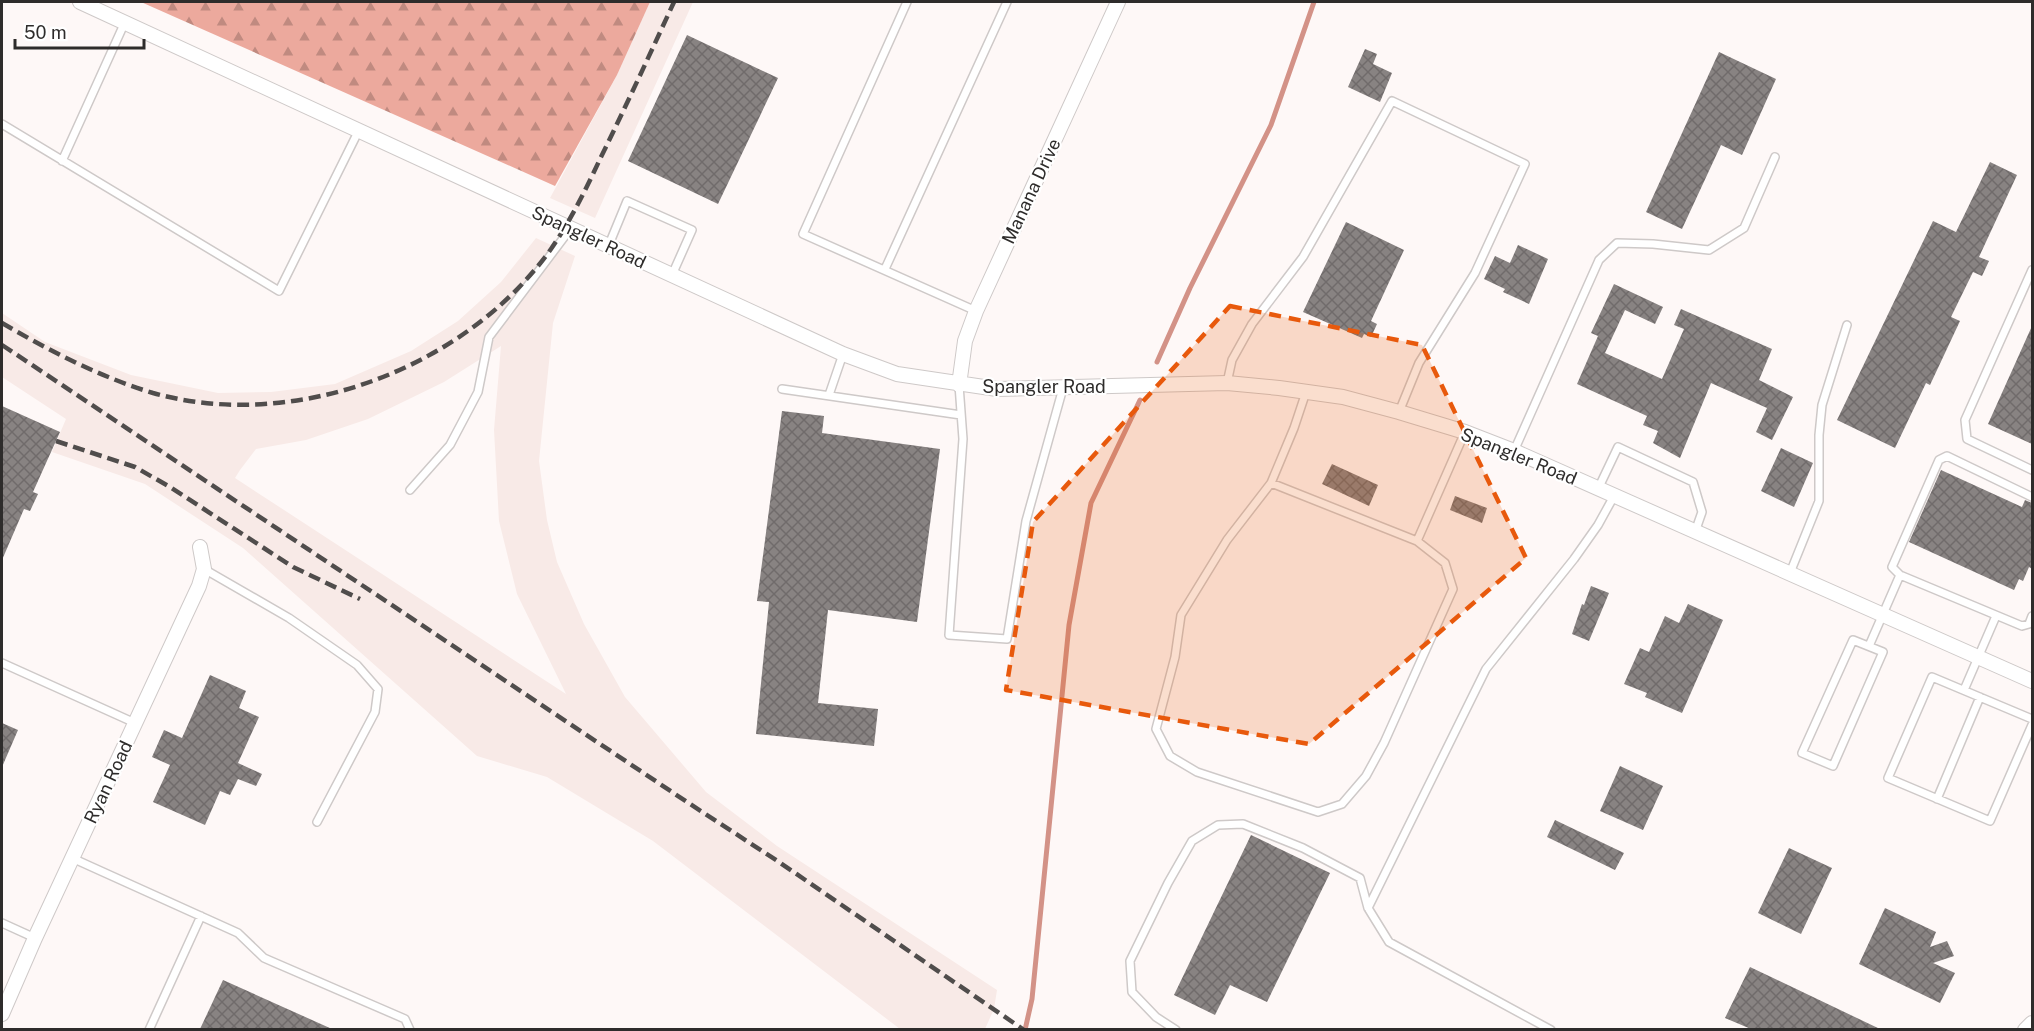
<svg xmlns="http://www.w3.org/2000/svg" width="2034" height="1031" font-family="'Public Sans',sans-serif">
	<defs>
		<pattern id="forest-firs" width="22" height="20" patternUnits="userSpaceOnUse" patternTransform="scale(1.5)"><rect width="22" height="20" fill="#eca99d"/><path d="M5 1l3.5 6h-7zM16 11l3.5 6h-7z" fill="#c08a80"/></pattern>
		<pattern id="building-cross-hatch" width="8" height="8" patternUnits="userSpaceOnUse" patternTransform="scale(1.5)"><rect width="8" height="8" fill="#888382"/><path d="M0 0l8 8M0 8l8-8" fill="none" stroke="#706b6b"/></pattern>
	</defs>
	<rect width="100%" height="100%" fill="#fef8f7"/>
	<!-- built -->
	<path fill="#f8eae7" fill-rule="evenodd" d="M650 2H693L595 218 550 198 617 75Z
		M536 238 575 256 553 323 539 461 547 520 557 562 584 624 625 697 706 792 777 846 997 990 994 1009 985 1029H900L653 841 547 777 477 756 243 548 145 484 52 452 66 419 2 377V313L45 342 131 375 218 393 271 392 335 384 411 351 458 321 501 282ZM501 346 494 430 499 521 517 594 566 694 235 478 240 470 256 449 306 440 368 419 444 382Z"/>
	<!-- forest -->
	<path fill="url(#forest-firs)" d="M141 2H650L617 75 555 186Z"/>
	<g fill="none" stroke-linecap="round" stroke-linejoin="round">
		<!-- stream -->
		<path stroke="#d39287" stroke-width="5" d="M1157 362 1190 288 1271 125 1314 2
			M1025 1030 1032 999 1069 625 1091 503 1140 400"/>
	</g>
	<!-- building -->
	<path fill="url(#building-cross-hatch)" d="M687 35 778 78 718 204 628 161Z
		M1365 49 1377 54 1373 64 1392 73 1380 102 1348 87Z
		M1719 52 1776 79 1742 155 1721 145 1682 229 1646 212Z
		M1990 162 2017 175 1979 257 1989 261 1982 276 1973 272 1951 317 1960 321 1930 385 1926 383 1895 448 1837 420 1933 221 1956 232Z
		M1346 222 1404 250 1371 321 1377 324 1371 337 1364 334 1362 338 1303 312Z
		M1518 245 1548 259 1529 304 1503 292 1505 289 1484 279 1495 256 1510 263Z
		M1614 284 1663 307 1655 324 1625 310 1605 353 1662 379 1684 329 1674 325 1681 309 1772 349 1759 380 1793 397 1772 440 1756 432 1767 408 1711 383 1680 458 1653 443 1658 431 1643 425 1647 416 1577 384 1598 336 1591 333Z
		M2032 326V444L1988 424Z
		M2 406 60 432 33 492 38 494 30 511 24 509 2 560Z
		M782 411 824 416 822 433 940 449 917 622 828 610 818 703 878 709 874 746 756 734 769 602 757 601Z
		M1781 448 1813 463 1794 507 1761 491Z
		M1332 464 1378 485 1369 506 1322 484Z
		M1941 470 2022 507 2025 500 2032 503V569L2029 567 2023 581 2019 579 2014 590 1909 542Z
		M1455 496 1487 508 1482 523 1450 510Z
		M1591 586 1609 593 1589 641 1572 634 1582 604 1584 605Z
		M1688 604 1723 620 1682 713 1645 697 1647 693 1624 684 1640 648 1649 652 1665 616 1679 623Z
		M210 675 246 691 239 708 259 717 238 763 262 774 256 786 238 779 230 795 220 791 205 825 153 802 170 765 152 757 164 730 182 738Z
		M2 723 18 730 2 767Z
		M1620 766 1663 786 1643 830 1600 811Z
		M1555 820 1624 853 1615 870 1547 837Z
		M1251 835 1330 873 1267 1002 1230 985 1215 1015 1174 995Z
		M1789 848 1832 868 1801 934 1758 913Z
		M1885 908 1936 932 1930 947 1947 941 1954 956 1933 963 1955 973 1940 1003 1859 964Z
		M1750 967 1880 1029H1751L1725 1018Z
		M223 980 332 1029H200Z"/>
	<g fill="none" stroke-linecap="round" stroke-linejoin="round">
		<!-- service casing -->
		<g stroke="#cec9c8" stroke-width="10">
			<path id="service" d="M907 2 803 234 976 311
				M2 124 279 291 359 130
				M62 161 125 22
				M608 247 627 201 692 230 672 275
				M885 269 1007 2
				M2032 270 1965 420 1967 439 2032 470
				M1227 383 1232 360 1252 324 1303 257 1392 101 1525 164 1475 273 1419 363 1399 412
				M959 385 963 439 949 635 1007 639 1026 521 1063 388
				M782 389 961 415
				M829 395 843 354
				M1514 451 1599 260 1617 243 1653 244 1709 250 1744 228 1775 157
				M1271 483 1417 541 1445 563 1453 589 1384 743 1366 776 1342 804 1318 812 1197 772 1170 756 1156 729 1175 657 1181 615 1227 540 1271 483 1294 428 1306 392
				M1598 489 1618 447 1693 482 1702 512 1695 532
				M410 490 450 445 478 392 489 337 571 228
				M1417 541 1465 432
				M204 569 289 618 357 665 378 689 375 712 317 822
				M1790 573 1819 501V435L1822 405 1847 325
				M1900 575 2022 626 2029 624 2032 616
				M1853 640 1883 652 1833 766 1802 753Z
				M1869 646 1900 575 1892 567 1939 460 1947 456 2032 497
				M2 663 135 723
				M1964 690 1996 616
				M2032 719 1932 677 1888 778 1990 821 2032 725
				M1937 799 1980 697
				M72 858 238 933 264 958 405 1019 410 1030
				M1368 908 1486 669 1574 559 1598 525 1614 496
				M2 923 35 938
				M149 1030 201 916
				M1176 1030 1156 1017 1132 992 1130 961 1168 883 1192 841 1218 825 1243 824 1303 848 1360 878 1368 908 1389 942 1551 1030"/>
		</g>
		<!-- minor casing -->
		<g stroke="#cec9c8" stroke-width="16">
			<path id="minor" d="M80 2 843 354 897 374 997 389 1227 383 1279 388 1343 397 1399 412 1465 432 1514 451 2032 681
				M959 385 965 341 976 311 1118 2
				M2 1014 35 938 199 586 204 569 200 547
				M2025 1030 2032 1023"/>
		</g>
		<!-- service -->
		<use href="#service" stroke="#fff" stroke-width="7"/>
		<!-- minor -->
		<use href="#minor" stroke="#fff" stroke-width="14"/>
		<!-- rail -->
		<path stroke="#504d4c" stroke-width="4.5" stroke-dasharray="12 6" stroke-linecap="butt" d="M2 323C50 351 100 377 153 393 295 433 466 368 551 249 571 220 586 189 601 157 626 106 650 54 674 2
			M2 345 687 802 779 862 1024 1030
			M56 441 135 467 170 487 293 567 360 599"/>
	</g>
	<!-- marked area -->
	<path fill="#e8590c" fill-opacity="0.2" stroke="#e8590c" stroke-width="4.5" stroke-dasharray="12 8" stroke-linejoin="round" d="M1230 306 1422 345 1526 558 1309 744 1006 690 1033 522Z"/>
	<g text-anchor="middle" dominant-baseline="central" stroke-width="4.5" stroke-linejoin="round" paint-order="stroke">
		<!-- street labels -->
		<g font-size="18" fill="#2e2c2b" stroke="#fff">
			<text transform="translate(1031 191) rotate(-65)">Manana Drive</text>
			<text transform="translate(589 237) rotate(25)">Spangler Road</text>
			<text x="1044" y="386">Spangler Road</text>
			<text transform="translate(1519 456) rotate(22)">Spangler Road</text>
			<text transform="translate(108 782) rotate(-65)">Ryan Road</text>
		</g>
	</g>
	<!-- border -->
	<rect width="2034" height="1031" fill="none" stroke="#2e2c2b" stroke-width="6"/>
	<!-- scale -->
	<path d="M15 39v9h129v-9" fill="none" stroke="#2e2c2b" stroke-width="3"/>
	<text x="24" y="39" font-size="18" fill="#2e2c2b" stroke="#ffffff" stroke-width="4.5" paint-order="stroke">50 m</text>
</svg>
